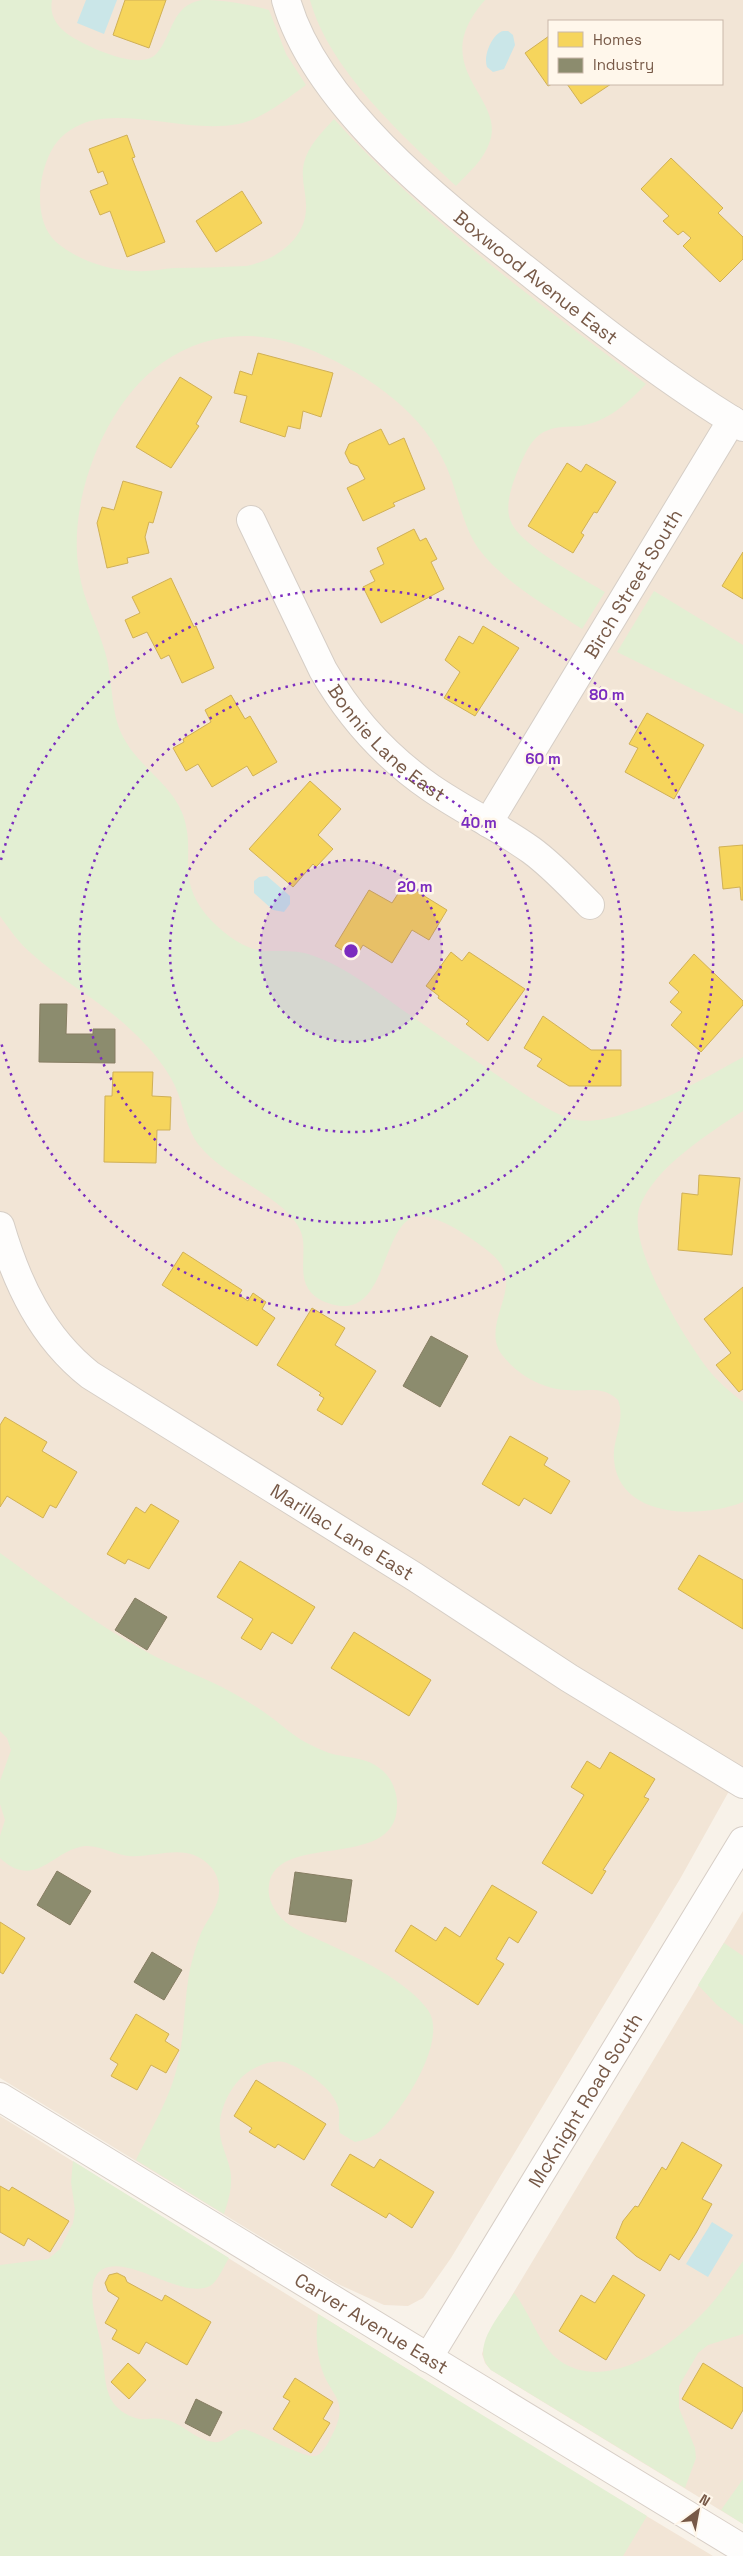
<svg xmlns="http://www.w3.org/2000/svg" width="743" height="2556" font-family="'Space Grotesk',sans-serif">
	<rect width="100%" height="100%" fill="#f8f2e9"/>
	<!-- residential -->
	<path fill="#f2e5d6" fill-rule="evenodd" d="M0 0H743V1766L680 1879 451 2258 423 2298 408 2306 384 2305 338 2284 0 2078ZM549 21H722V84H549Z
		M743 1911V2524L491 2370 485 2363 482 2354 487 2337Z
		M0 2116 550 2458 713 2556H0Z"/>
	<!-- green -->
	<path fill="#e3efd3" d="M0 0H52C49 15 57 27 69 35 86 46 141 73 157 53 173 35 171 5 202 0 224 0 248 4 269 10L286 54 306 85C285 100 263 119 238 124 191 133 133 110 90 121 76 125 62 134 54 146 38 171 32 220 56 242 77 260 109 271 137 271 149 272 162 269 174 268 198 268 222 267 246 266 273 261 305 241 306 209 307 194 300 179 304 163 308 146 322 132 334 119 426 221 537 302 646 384 628 403 607 422 580 426 568 427 556 426 546 431 531 437 524 456 518 470 512 484 504 507 511 522 521 546 582 578 605 592L582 629C547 606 503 582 478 548 462 524 458 494 447 468 424 413 370 376 316 352 264 329 210 329 162 363 104 404 67 502 79 571 83 600 97 624 105 652 114 681 109 715 126 742 142 769 172 785 183 815 197 855 174 878 209 918 224 934 245 951 268 951 284 951 299 950 314 956 348 968 378 993 407 1013 447 1041 488 1069 529 1097 544 1106 559 1117 577 1120 618 1128 706 1078 743 1057V1111C709 1133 655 1167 640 1206 625 1244 684 1337 707 1368 717 1381 730 1392 743 1402V1502C701 1519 619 1519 614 1460 612 1439 626 1420 618 1400 602 1385 587 1392 567 1390 542 1389 518 1375 503 1356 481 1329 515 1296 504 1270 499 1258 487 1250 476 1242 462 1232 445 1221 428 1217 377 1204 394 1327 328 1303 291 1290 308 1258 302 1235 299 1225 292 1217 285 1210 258 1186 221 1173 198 1144 187 1129 184 1110 178 1093 169 1069 149 1047 131 1030 101 1001 63 982 32 954 19 943 10 930 0 916Z
		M310 0H485C425 68 505 96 490 141 484 160 469 172 456 186 404 137 329 70 310 0Z
		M654 591 743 645V714L617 652Z
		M0 1553C47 1587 94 1623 145 1651 173 1667 205 1677 233 1693 245 1700 257 1707 268 1715 281 1724 292 1735 305 1742 313 1746 321 1750 329 1753 349 1759 370 1756 386 1774 393 1782 398 1795 397 1807 395 1872 276 1831 269 1885 267 1897 273 1909 281 1918 293 1930 311 1936 326 1943 358 1958 407 1981 428 2010 449 2040 402 2111 379 2132 372 2138 364 2140 355 2142L340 2133C337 2124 341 2116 338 2107 333 2088 305 2070 287 2063 275 2059 262 2064 251 2070 230 2083 215 2115 221 2140 224 2152 230 2164 231 2176 232 2189 228 2202 224 2214L136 2160C151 2129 171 2097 178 2063 185 2032 184 2000 190 1969 193 1957 196 1945 201 1933 207 1920 219 1906 219 1892 220 1883 217 1874 211 1867 187 1841 159 1858 129 1856 115 1855 100 1845 85 1846 52 1850 36 1891 0 1858V1836L5 1820 0 1804V1781L11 1750 7 1738 0 1731Z
		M724 1943 743 1956V2025L717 2005 698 1985Z
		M73 2161 229 2258C224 2266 218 2281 210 2286 182 2300 130 2255 103 2269 81 2280 99 2331 102 2349 105 2366 103 2386 112 2401 119 2412 134 2421 148 2419 181 2415 188 2439 214 2442 223 2444 233 2431 244 2429 259 2433 304 2458 315 2456 322 2455 327 2445 330 2439 353 2397 329 2399 320 2363 316 2346 316 2330 318 2314L647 2516 623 2556H0V2265L48 2259 60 2249 73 2223 75 2210 71 2182Z
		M743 2261V2334L708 2345 698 2353 679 2386V2408L695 2448 696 2458 685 2488 491 2370C468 2348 502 2313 514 2293 531 2314 539 2346 560 2361 607 2393 669 2348 701 2315 717 2299 730 2280 743 2261Z
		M743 2479V2524L721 2510Z"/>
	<!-- water -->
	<path fill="#cae6e8" d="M86 0H117L104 34 77 23Z
		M503 31H508L513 35 515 45 504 69 493 72 487 67C483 56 492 34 503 31Z
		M267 876 290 896V904L284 912 273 910 254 893V881L259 877Z
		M712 2222 733 2235 708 2277 686 2264Z"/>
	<!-- homes -->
	<path fill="#f6d55c" stroke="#d0b056" d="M125 0H166L149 48 113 35Z
		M549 36V84H552L548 86 525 53Z
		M567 84H611L581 104Z
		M127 135 135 157 132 158 165 242 127 257 110 211 100 215 90 191 108 184 103 171 98 173 89 149Z
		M671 158 723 208 718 213 743 237V259L720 282 683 246 691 238 683 231 678 235 663 221 669 216 641 189Z
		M242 191 262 223 216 252 196 221Z
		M258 353 333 373 321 417 303 411 300 429 288 426 285 437 240 422 247 396 234 393 240 371 252 375Z
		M180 377 212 397 196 424 199 426 171 468 136 447Z
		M381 429 389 445 404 438 425 489 393 503 395 506 363 521 347 488 365 479 358 466 350 463 345 453 349 444Z
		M567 463 581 472 586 464 616 482 597 513 594 512 581 533 584 535 573 553 528 526Z
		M123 481 162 492 153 523 149 522 145 537 149 553 127 558 128 563 107 568 97 523 102 507 114 510Z
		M414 529 420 541 426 538 437 559 431 562 444 589 381 623 363 587 375 581 370 571 384 564 377 548Z
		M743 552V599L722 586Z
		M171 578 194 627 196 626 214 668 182 683 169 655 161 659 147 632 133 638 125 620 140 613 132 597Z
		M483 626 519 648 475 716 444 698 460 672 445 660 459 636 473 644Z
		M231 695 245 719 250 716 277 762 253 776 247 766 212 787 198 764 186 771 173 748 184 742 183 739 211 722 205 710Z
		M647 713 704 745 674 799 625 772 638 748 629 744Z
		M310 781 341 809 318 835 333 849 316 867 313 864 293 887 249 849Z
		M743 845V900H741L740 887 723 889 719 847Z
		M403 886 412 892 413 889 447 910 429 940 412 930 392 963 363 945 355 958 335 946 369 890 392 903Z
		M451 952 462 961 469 952 525 989 488 1041 466 1024 469 1021 438 998 439 996 426 986Z
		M694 954 743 1001V1005L701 1052 671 1025 682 1012 670 1002 679 992 669 983Z
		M543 1016 591 1050H621V1086H569L537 1066 542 1059 524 1048Z
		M113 1072H153L152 1096 171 1097 170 1130H157L156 1163 104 1162 105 1096H112Z
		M699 1175 740 1178 732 1255 678 1250 682 1193 698 1195Z
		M183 1252 242 1290 239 1295 248 1301 253 1293 266 1302 262 1309 275 1318 257 1346 162 1285Z
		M743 1287V1389L739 1392 716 1365 731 1353 704 1319Z
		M312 1308 345 1328 335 1345 376 1371 342 1425 317 1410 324 1398 319 1395 321 1393 277 1365Z
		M5 1417 47 1442 42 1451 77 1472 56 1508 50 1505 43 1518 7 1496 0 1507V1425Z
		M510 1436 548 1458 544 1465 570 1481 551 1514 524 1498 519 1506 482 1484Z
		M151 1504 179 1521 149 1569 128 1559 125 1564 107 1554 136 1507 145 1513Z
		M699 1555 743 1580V1629L678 1589Z
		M240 1561 315 1607 292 1644 272 1632 261 1650 241 1638 253 1619 217 1597Z
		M354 1632 431 1680 409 1716 331 1668Z
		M610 1752 655 1779 644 1797 649 1799 603 1870 606 1871 592 1894 542 1863 584 1795 571 1787 587 1761 600 1769Z
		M492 1885 537 1912 518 1943 509 1937 496 1959 504 1964 478 2005 395 1951 411 1925 436 1941 445 1927 460 1937Z
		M0 1922 25 1938 3 1974 0 1972Z
		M136 2014 169 2034 165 2041 179 2050 166 2073 151 2065 137 2090 111 2076 118 2064 110 2059Z
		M256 2080 326 2124 304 2160 278 2144 275 2148 249 2132 252 2128 234 2116Z
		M682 2142 722 2165 702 2199 712 2204 696 2233 679 2260 670 2254 660 2271 636 2256 616 2238 623 2221 635 2206 638 2207 662 2167 666 2170Z
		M350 2154 374 2168 380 2159 434 2192 412 2228 389 2213 386 2218 331 2185Z
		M0 2186 9 2191 12 2187 69 2221 50 2252 28 2238 24 2246 0 2232Z
		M117 2273 125 2277 127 2282 162 2301 165 2295 211 2322 187 2365 146 2342 139 2354 112 2339 117 2330 105 2323 119 2298 108 2291 105 2283 109 2275Z
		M613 2275 645 2295 606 2360 559 2331 581 2295 595 2303Z
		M128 2363 146 2380 129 2399 111 2382Z
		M703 2363 743 2388V2410L732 2429 682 2399Z
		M295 2378 333 2402 323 2419 330 2423 311 2453 273 2429 290 2401 283 2397Z"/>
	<!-- industry -->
	<path fill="#8c8c6e" stroke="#867d62" d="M40 1004H67L66 1034H93V1029H115V1063L39 1062Z
		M431 1336 468 1356 440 1407 403 1386Z
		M135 1598 167 1617 147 1650 115 1630Z
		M57 1871 91 1891 70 1925 37 1905Z
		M295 1872 352 1880 346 1922 289 1914Z
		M152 1952 182 1970 164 2000 134 1982Z
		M196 2399 222 2412 210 2436 185 2423Z"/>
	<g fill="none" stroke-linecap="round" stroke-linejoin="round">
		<!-- street casing -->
		<g stroke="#d6cec6" stroke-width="30">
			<g id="street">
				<path id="s1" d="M286 0C316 108 449 209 535 277 602 330 670 383 743 427"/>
				<path id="s2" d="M251 520 323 670C350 717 386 757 431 788 463 810 499 827 531 850 553 866 571 886 590 905"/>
				<path id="s3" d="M488 823 732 420"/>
				<path id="s4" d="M0 1226C17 1284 42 1337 90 1375L415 1577 569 1678 743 1784"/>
			</g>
		</g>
		<!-- secondary casing -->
		<g stroke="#d7cec6" stroke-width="30">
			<g id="secondary">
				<path id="s5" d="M0 2097 743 2549"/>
				<path id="s6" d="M428 2358 743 1841"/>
			</g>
		</g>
		<!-- street -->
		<use href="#street" stroke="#fefdfc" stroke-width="28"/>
		<!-- secondary -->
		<use href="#secondary" stroke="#fefdfc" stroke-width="28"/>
	</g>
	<!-- distance rings -->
	<circle cx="351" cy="951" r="91" fill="#7b2cbf" fill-opacity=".12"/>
	<g fill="none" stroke="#7b2cbf" stroke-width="2.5" stroke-dasharray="2.5 5">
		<circle cx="351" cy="951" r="91"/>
		<circle cx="351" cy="951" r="181"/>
		<circle cx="351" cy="951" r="272"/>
		<path d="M1 860A362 362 0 1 1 1 1042"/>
	</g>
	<g text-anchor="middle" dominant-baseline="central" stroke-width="5" stroke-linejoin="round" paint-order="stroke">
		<!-- street labels -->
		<g font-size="19" fill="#775947" stroke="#fff7eb">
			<text stroke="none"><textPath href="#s1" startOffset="379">Boxwood Avenue East</textPath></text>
			<text stroke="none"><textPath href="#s3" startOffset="280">Birch Street South</textPath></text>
			<text stroke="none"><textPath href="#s2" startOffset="264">Bonnie Lane East</textPath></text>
			<text stroke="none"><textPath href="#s4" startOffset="474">Marillac Lane East</textPath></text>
			<text stroke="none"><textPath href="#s6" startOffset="302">McKnight Road South</textPath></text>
			<text stroke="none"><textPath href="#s5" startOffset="435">Carver Avenue East</textPath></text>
		</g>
	</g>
	<circle cx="351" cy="951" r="8" fill="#7b2cbf" stroke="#fff7eb" stroke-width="2.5"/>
	<g font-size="15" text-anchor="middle" font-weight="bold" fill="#7b2cbf" stroke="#fff7eb" stroke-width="5" stroke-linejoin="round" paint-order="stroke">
		<text x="607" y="700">80 m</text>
		<text x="543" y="764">60 m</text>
		<text x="479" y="828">40 m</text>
		<text x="415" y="892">20 m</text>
	</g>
	<!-- legend -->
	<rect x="548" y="20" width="175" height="65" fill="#fff7eb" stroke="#c9b8a9"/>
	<rect x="558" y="32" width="25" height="15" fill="#f6d55c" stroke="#c9b8a9"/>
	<text x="593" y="45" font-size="15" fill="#775947">Homes</text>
	<rect x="558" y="58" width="25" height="15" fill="#8c8c6e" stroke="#c9b8a9"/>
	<text x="593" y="70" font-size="15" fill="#775947">Industry</text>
	<!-- north arrow -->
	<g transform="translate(698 2511) rotate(32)" stroke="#fff7eb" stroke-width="4" paint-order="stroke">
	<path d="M0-4L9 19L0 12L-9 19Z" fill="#775947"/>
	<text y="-8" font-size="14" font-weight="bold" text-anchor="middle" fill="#775947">N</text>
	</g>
</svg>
